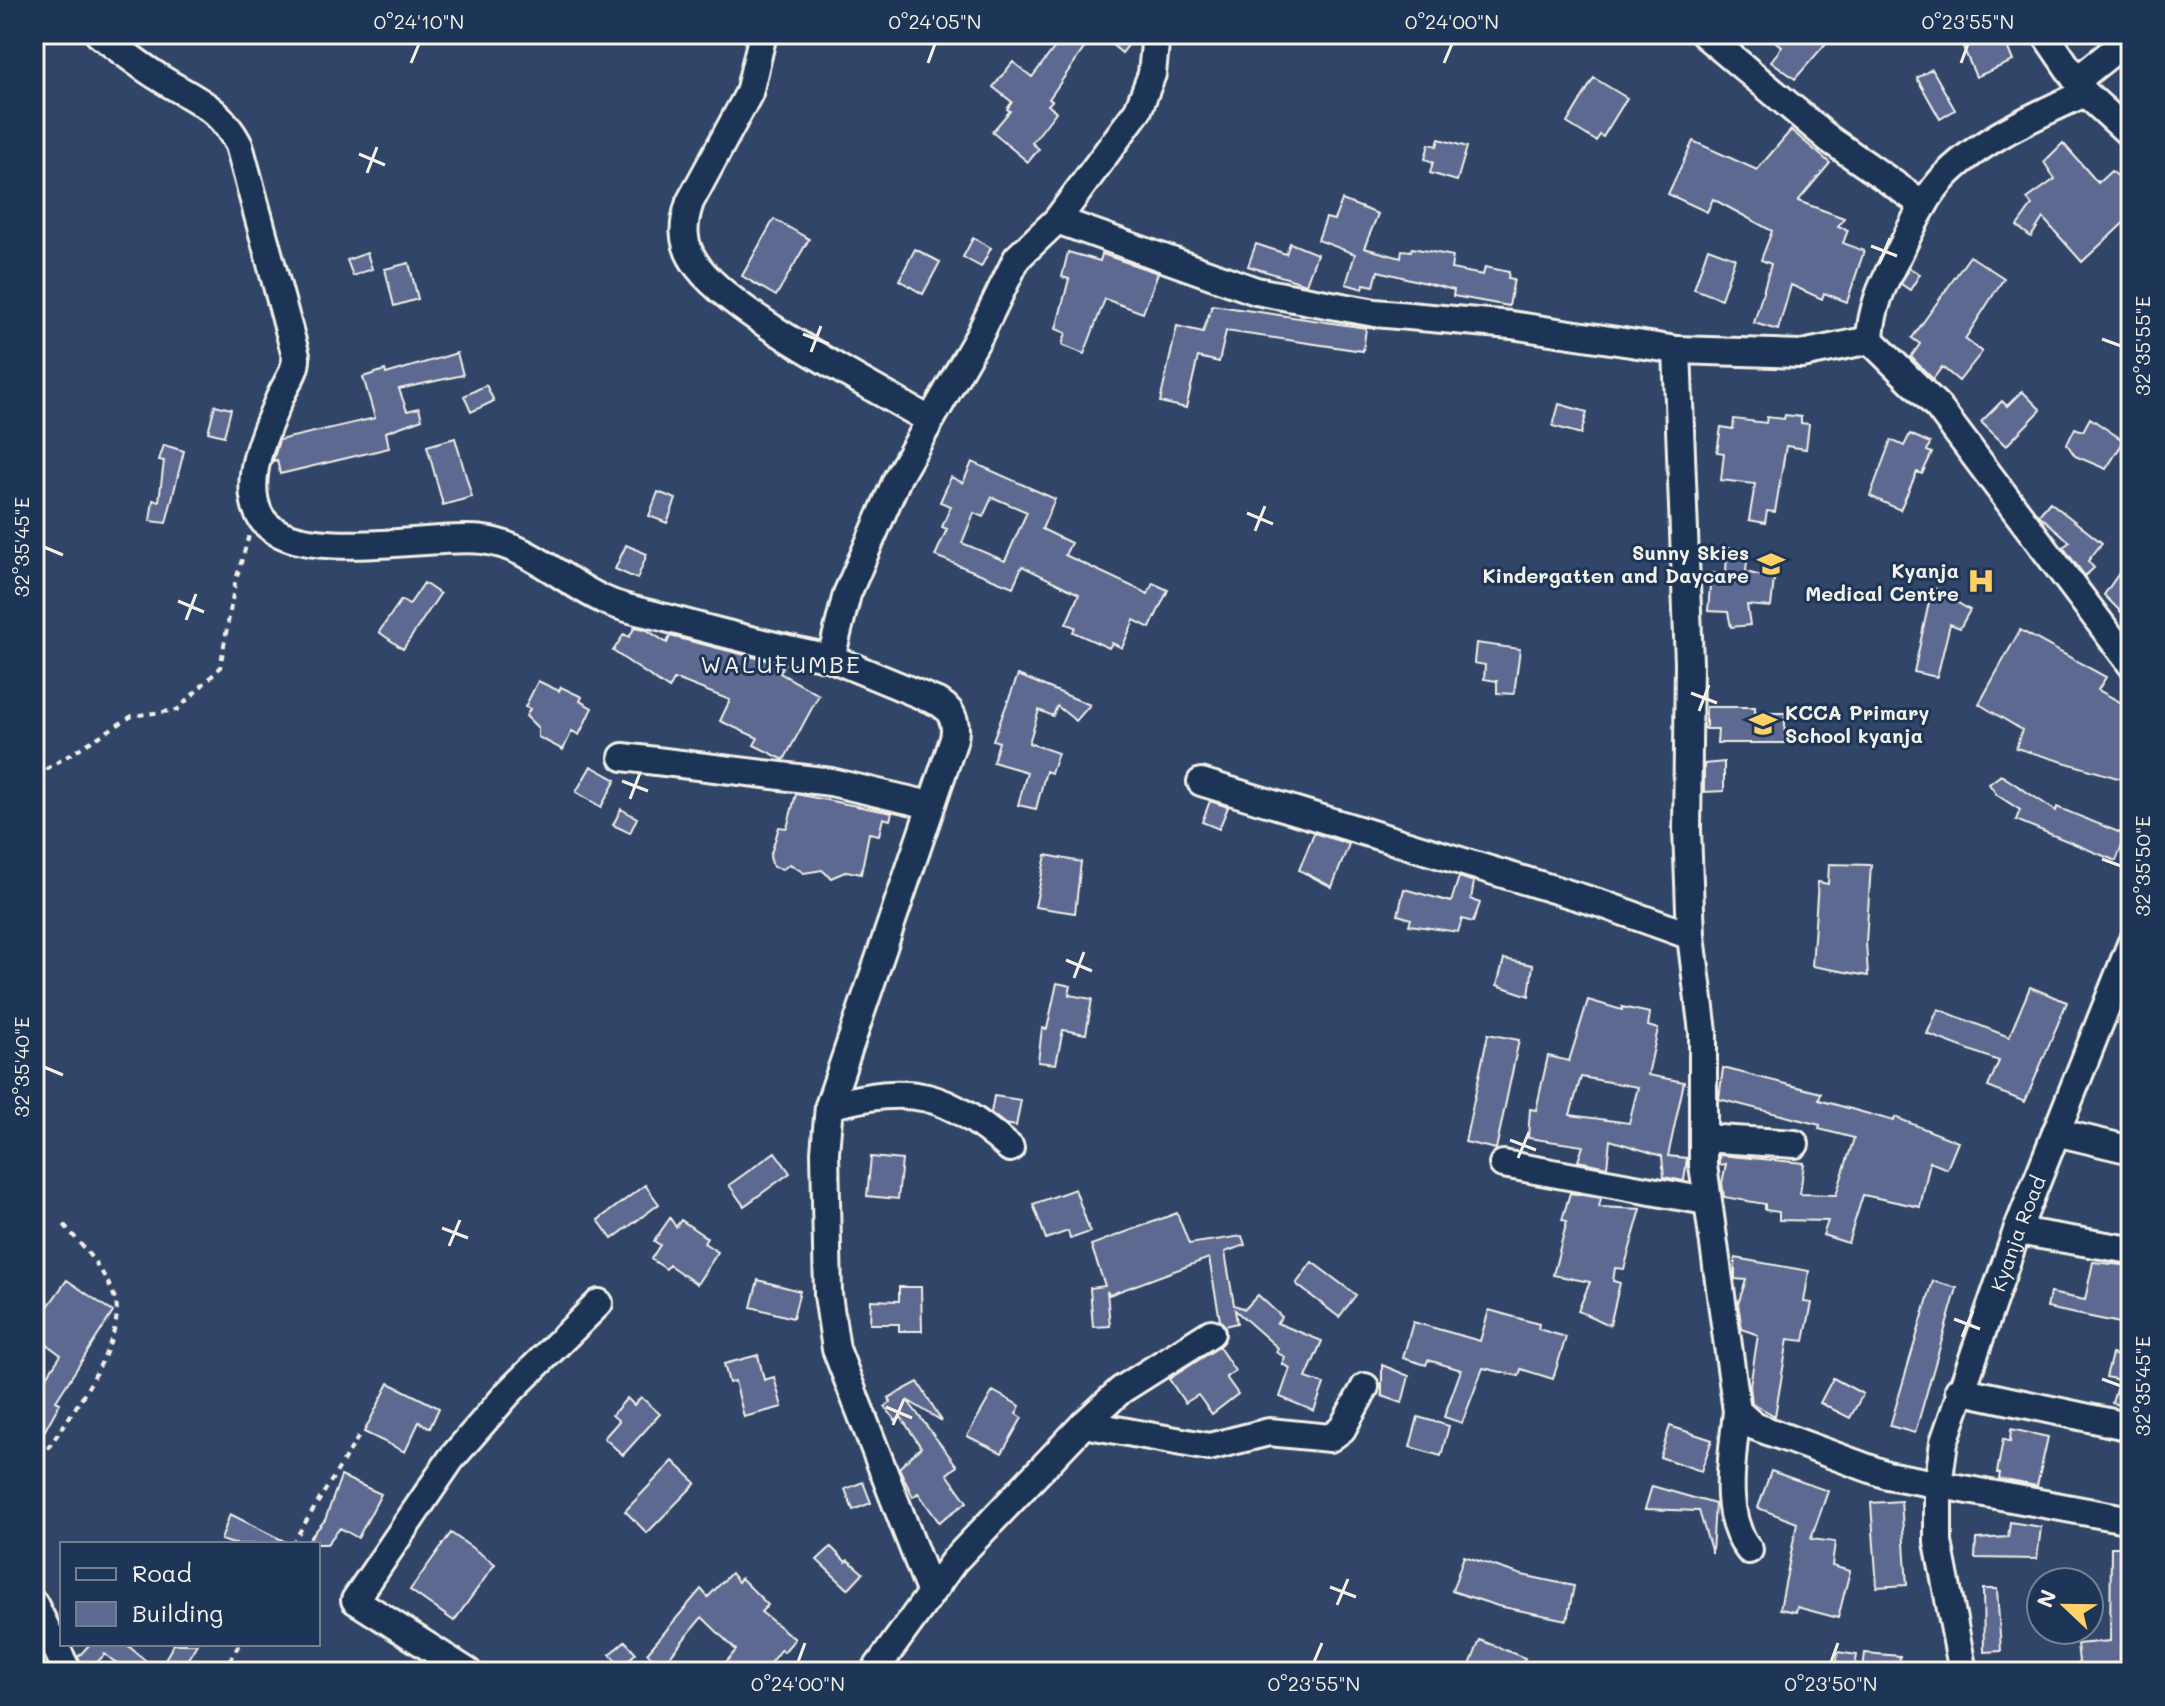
<svg xmlns="http://www.w3.org/2000/svg" width="2165" height="1706" font-family="Mali,sans-serif">
	<rect width="100%" height="100%" fill="#304568"/>
	<filter id="ink" filterUnits="userSpaceOnUse"><feTurbulence type="fractalNoise" baseFrequency=".0125" numOctaves="2"/><feDisplacementMap in="SourceGraphic" scale="16" xChannelSelector="R" yChannelSelector="G"/><feConvolveMatrix kernelMatrix="1 2 1 2 8 2 1 2 1" color-interpolation-filters="sRGB"/></filter>
	<g filter="url(#ink)">
		<!-- building -->
		<path fill="#5d6991" stroke="#f4f1e8" stroke-width="2" fill-rule="evenodd" d="M1065 34H1094L1049 99 1052 101 1048 105 1056 112 1032 143 1039 149 1028 162 992 132 1010 111 1007 109 1012 102 993 87 1013 62 1032 77Z
			M1099 34H1137L1122 53Z
			M1766 34H1834L1795 79 1771 61 1782 47Z
			M1993 34H2002L2013 61 1976 77 1963 47Z
			M1932 69 1955 110 1940 119 1917 78Z
			M1594 78 1627 98 1603 137 1600 135 1596 141 1567 123Z
			M1791 130 1830 163 1798 201 1844 218 1838 226 1848 230 1843 243 1864 251 1847 302 1824 293 1822 299 1791 285 1778 330 1754 323 1771 264 1761 260 1772 231 1713 199 1707 212 1668 194 1693 141 1757 170Z
			M1439 139 1467 147 1457 181 1430 173 1433 162 1425 159 1429 144 1437 146Z
			M2063 143 2098 183 2111 171 2131 186V216L2082 262 2043 218 2031 237 2017 226 2032 205 2027 199 2055 179 2044 162Z
			M1342 200 1378 214 1364 248 1401 258 1402 250 1411 251 1412 248 1453 256 1451 269 1483 275 1485 267 1509 272 1508 278 1514 279 1509 306 1453 296 1454 290 1378 271 1374 286 1364 284 1363 289 1346 284 1355 254 1318 240 1326 218 1334 220Z
			M774 219 809 239 776 296 742 276Z
			M973 238 991 248 981 267 963 257Z
			M1290 243 1317 254 1306 284 1248 266 1256 244 1286 254Z
			M1708 248 1735 258 1721 299 1694 289Z
			M915 249 940 262 923 294 899 280Z
			M1068 252 1100 261 1102 254 1158 273 1143 313 1105 299 1084 354 1062 345 1066 333 1056 329 1069 279 1062 277Z
			M367 253 372 269 353 276 347 260Z
			M1970 256 2004 278 1965 339 1982 352 1959 381 1942 367 1933 379 1911 357 1920 344 1912 338Z
			M409 263 418 299 394 306 385 269Z
			M1909 268 1920 274 1910 290 1901 284Z
			M1212 305 1366 328 1363 351 1226 331 1219 362 1198 357 1186 408 1160 402 1177 326 1203 332Z
			M457 353 463 375 399 389 407 411 419 408 422 419 386 432 389 448 280 474 277 460 273 461 279 440 375 418 363 377 385 370 386 374Z
			M486 385 494 401 471 412 464 396Z
			M2022 391 2041 410 2006 446 1981 422 2002 401 2007 406Z
			M1559 404 1587 412 1581 434 1553 426Z
			M215 405 231 409 224 436 208 432Z
			M1785 415 1801 417V423L1809 424 1806 449 1786 446 1775 512 1767 511 1765 523 1749 520 1755 484 1721 480 1724 453 1717 452 1721 427 1733 429 1734 419 1766 423 1767 417 1784 419Z
			M2090 418 2124 441 2106 469 2075 456 2067 444 2075 428 2083 431Z
			M1910 434 1930 443 1927 451 1932 453 1922 474 1917 472 1900 510 1870 496 1891 440 1904 446Z
			M455 438 472 497 443 505 427 446Z
			M164 445 184 451 166 523 150 521 153 500 159 501 164 461 159 460Z
			M972 462 1055 499 1042 529 1071 543 1065 555 1148 594 1153 583 1168 590 1150 628 1134 620 1122 648 1112 643 1109 648 1073 632 1075 627 1066 624 1079 594 1022 566 1013 587 935 556 947 529 942 527 951 506 940 502 951 477 963 483ZM992 497 1027 512 1005 561 962 543 974 513 983 517Z
			M658 492 676 499 667 523 649 516Z
			M2050 502 2102 543 2088 561 2094 568 2085 576 2063 547 2070 542 2039 515Z
			M626 545 647 554 637 579 615 569Z
			M1727 548 1748 549 1746 572 1774 579 1771 607 1747 605 1750 625 1731 627 1728 612 1708 611 1711 573 1726 574Z
			M2131 556V601L2121 612 2104 595Z
			M424 583 440 594 403 649 379 632 401 600 409 605Z
			M1932 588 1956 593 1953 600 1970 610 1960 628 1950 624 1937 677 1914 672Z
			M635 627 647 630 667 643 670 636 769 661 783 667 780 673 819 695 784 760 754 745 758 738 720 721 730 700 679 680H674L669 689 613 651 624 634 629 637Z
			M2020 630 2106 677 2098 690 2131 708V782L2016 748 2022 730 1979 704Z
			M1476 643 1520 649 1514 694 1497 693V681L1484 679 1485 665 1474 663Z
			M1018 675 1090 705 1076 721 1057 706 1053 716 1039 710 1029 743 1058 753 1051 773 1046 771 1036 809 1018 805 1027 772 993 762 999 742 993 740Z
			M538 681 559 691 561 687 582 697 580 701 592 708 579 735 572 731 563 750 538 737V728L526 716 530 709 525 707Z
			M1706 707H1755V713H1785V743H1717L1718 729H1706Z
			M1724 762V791L1704 792V764Z
			M591 766 616 780 601 807 576 792Z
			M2001 775 2056 811 2057 807 2126 835 2116 861 2016 820 2020 810 1997 795 1989 784Z
			M796 794 892 813 890 820 883 818 879 835 869 833 861 874 847 871 831 878 822 870 804 873 790 864 783 869 773 867 770 857 779 827 787 828Z
			M1210 801 1228 807 1219 829 1202 822Z
			M621 809 637 818 630 833 613 825Z
			M1314 833 1349 844 1332 887 1299 870Z
			M1046 855 1081 862 1075 913 1035 907Z
			M1829 864 1871 865 1866 942 1868 976 1812 966 1818 882 1828 884Z
			M1459 877 1474 882 1471 899 1480 903 1473 922 1462 919 1458 932 1409 925 1411 919 1398 915 1404 889 1451 902Z
			M1504 959 1533 965 1529 996 1497 985Z
			M1057 983 1071 986 1069 995 1092 999 1086 1034 1063 1030 1056 1064 1038 1062 1042 1028 1047 1029Z
			M2030 987 2067 1002 2025 1102 1988 1087 1999 1061 1927 1034 1938 1009 2009 1037Z
			M1588 1000 1622 1010V1007L1650 1013 1648 1026 1658 1029 1648 1075 1684 1082 1668 1156 1687 1158 1684 1181 1664 1177 1662 1156 1610 1140 1607 1167 1578 1161 1583 1146 1528 1138 1530 1109 1536 1110 1548 1056 1569 1061ZM1581 1077 1638 1087 1629 1123 1570 1115Z
			M1488 1034 1519 1040 1496 1149 1465 1142Z
			M1723 1068 1821 1093 1819 1100 1894 1121 1895 1117 1958 1142 1947 1169 1930 1162 1920 1207 1863 1195 1848 1243 1823 1235 1828 1221 1779 1220V1212L1765 1210V1204L1724 1197 1722 1183 1726 1164 1719 1165V1155L1804 1163 1800 1194 1836 1195 1854 1138 1819 1129 1820 1125 1719 1099Z
			M994 1096 1021 1100 1016 1126 1005 1124 991 1113Z
			M775 1152 790 1173 744 1206 729 1185Z
			M871 1157 902 1160 898 1199 867 1196Z
			M645 1185 659 1204 612 1239 598 1220Z
			M1075 1189 1090 1232 1070 1239 1068 1231 1046 1239 1033 1204Z
			M1570 1193 1601 1198 1599 1207 1641 1209 1624 1269 1615 1268 1613 1281 1620 1283 1610 1325 1578 1311 1590 1282 1553 1275 1567 1221 1562 1220Z
			M1177 1213 1189 1244 1242 1236 1245 1245 1225 1252 1234 1305 1245 1309 1258 1295 1282 1317 1277 1323 1322 1341 1306 1378 1324 1384 1314 1411 1280 1397 1290 1368 1282 1364 1285 1357 1276 1352 1278 1348 1235 1310 1237 1323 1225 1326 1220 1320 1209 1258 1109 1295 1107 1291 1110 1326 1093 1327 1090 1288 1105 1286 1091 1245Z
			M670 1218 676 1227 681 1220 707 1238 704 1243 718 1252 697 1284 669 1265 666 1269 651 1259 660 1245 654 1241Z
			M1735 1258 1809 1271 1804 1302 1812 1303 1804 1341 1788 1339 1775 1416 1752 1403 1750 1386 1758 1335 1742 1329 1738 1304 1746 1280 1735 1279Z
			M1312 1262 1356 1295 1339 1317 1296 1284Z
			M2093 1262 2131 1266V1284L2127 1283 2120 1323 2047 1308 2050 1293 2085 1300Z
			M67 1280 113 1312 56 1401 60 1403 34 1450V1396L61 1355 34 1335V1326Z
			M758 1280 800 1291 793 1318 751 1307Z
			M1933 1281 1957 1288 1915 1433 1890 1426Z
			M899 1287H921L922 1331H899V1324H870L871 1300 899 1301Z
			M1489 1310 1539 1324 1538 1329 1566 1337 1553 1379 1521 1369 1519 1376 1483 1368 1462 1423 1444 1417 1461 1370 1428 1360 1426 1365 1403 1358 1413 1322 1480 1341Z
			M1219 1347 1235 1371 1226 1377 1238 1394 1212 1414 1198 1395 1185 1403 1169 1379Z
			M2112 1354 2125 1358 2126 1354H2131L2127 1407 2112 1403 2119 1380 2106 1377Z
			M758 1355 764 1380 774 1377 782 1407 744 1417 735 1381 729 1383 724 1364Z
			M1382 1365 1409 1376 1402 1403 1382 1396Z
			M1833 1378 1863 1394 1850 1418 1820 1403Z
			M918 1382 942 1421 907 1400 957 1466 947 1474 967 1502 939 1522 918 1493 913 1497 899 1468 921 1447 901 1417 896 1421 885 1407 891 1402 888 1398Z
			M389 1383 439 1408 430 1428 419 1422 405 1452 364 1432Z
			M993 1391 1020 1406 1016 1414 1022 1418 1002 1453 967 1436Z
			M641 1397 660 1414 623 1455 604 1438 619 1421 612 1415 627 1398 634 1405Z
			M1418 1417 1449 1426 1441 1456 1410 1447Z
			M1670 1426 1712 1440 1701 1471 1660 1457Z
			M2011 1429 2048 1437 2037 1486 1999 1479 2000 1473H1997L2003 1439 2010 1442Z
			M673 1461 696 1483 647 1533 625 1511Z
			M1771 1471 1828 1491 1811 1539 1835 1542 1832 1566 1850 1571 1838 1618 1797 1607 1796 1612 1780 1609 1797 1523 1758 1508Z
			M341 1476 381 1494 358 1538 340 1528 327 1544H305L325 1520Z
			M863 1482 871 1503 853 1510 845 1489Z
			M1652 1486 1715 1504 1712 1553 1699 1511 1645 1509Z
			M1901 1501 1907 1585 1877 1587 1871 1503Z
			M230 1514 290 1544H234L221 1540Z
			M2010 1522 2041 1527 2037 1559 1975 1558 1976 1539 2008 1537Z
			M451 1533 495 1564 454 1621 410 1590Z
			M831 1547 846 1562 848 1560 863 1573 848 1589 817 1560Z
			M2111 1547H2131V1635H2124L2128 1666 2080 1671 2077 1644 2110 1641Z
			M1464 1556 1522 1575 1574 1586 1567 1620 1498 1606 1452 1591Z
			M731 1573 738 1582 741 1578 768 1605 761 1612 795 1639 784 1652 781 1649 763 1672H718L736 1650 702 1617 662 1666 647 1653 701 1589 708 1597Z
			M1983 1589H1997L2001 1651 1984 1652Z
			M1480 1640 1525 1658 1520 1672H1478L1479 1669 1470 1665Z
			M625 1641 636 1653 621 1667 610 1654Z
			M90 1644H126L158 1671 174 1644H197L180 1672H127L105 1654 88 1672H84L78 1657Z
			M1838 1652 1857 1655 1854 1672H1835Z
			M1865 1653 1900 1656 1898 1672 1863 1669Z"/>
		<g fill="none" stroke-linecap="round" stroke-linejoin="round">
			<!-- minor casing -->
			<g stroke="#f4f1e8" stroke-width="32">
				<g id="minor">
					<path d="M99 34C119 49 139 65 160 78 196 101 218 105 239 145L296 356C297 370 287 382 281 395 267 427 243 476 258 512 282 569 432 533 483 540 527 545 563 581 602 599 622 609 645 612 666 618 721 633 775 647 831 658"/>
					<path d="M763 34 749 93 690 202C683 223 681 241 694 261 725 312 873 386 929 420"/>
					<path d="M1704 34 1829 139 1924 205"/>
					<path d="M2045 34 2085 93"/>
					<path d="M2077 80 2131 37"/>
					<path d="M2131 135 2085 93C2037 115 1967 145 1935 188 1919 209 1908 235 1896 259 1882 285 1871 310 1870 340L1938 407 2131 664"/>
					<path d="M1057 220 1256 291 1375 313 1511 325 1677 350 1802 354 1870 340"/>
					<path d="M1677 350 1689 663 1687 830 1691 936 1703 1032V1165L1737 1411 1754 1426 1887 1475 2131 1520"/>
					<path d="M623 757 831 782 930 805"/>
					<path d="M1201 782 1602 904 1691 936"/>
					<path d="M829 1106C913 1084 944 1092 1010 1148"/>
					<path d="M2056 1132 2131 1150"/>
					<path d="M1703 1138 1795 1144"/>
					<path d="M1503 1164 1706 1201"/>
					<path d="M2017 1231 2131 1250"/>
					<path d="M1959 1390 2131 1427"/>
					<path d="M1737 1411C1733 1455 1720 1515 1749 1550"/>
					<path d="M1084 1424 1209 1447 1269 1432 1330 1438 1342 1429 1365 1387"/>
					<path d="M930 1591 836 1349 828 1295 825 1152 829 1106 953 742C958 726 954 712 940 703L831 658 847 594 898 477 979 336 1017 258 1057 220 1138 110 1152 74 1156 34"/>
					<path d="M34 1604 68 1672"/>
					<path d="M468 1672 355 1600 451 1459 509 1392 599 1303"/>
					<path d="M874 1672 954 1561 1084 1424 1121 1390 1211 1333"/>
					<path id="s1" d="M1963 1672 1938 1542V1485L1944 1442 2017 1231 2131 944"/>
				</g>
			</g>
			<!-- path -->
			<path stroke="#f4f1e8" stroke-width="4" stroke-dasharray="6 6" stroke-linecap="butt" d="M34 771 45 770 132 716 177 710 220 668 235 583 249 536
				M34 1468C58 1433 129 1341 115 1299 106 1271 80 1244 62 1222
				M292 1544 359 1436
				M225 1672 239 1644"/>
			<!-- minor -->
			<use href="#minor" stroke="#1d3557" stroke-width="26"/>
		</g>
	</g>
	<!-- ticks -->
	<path fill="none" stroke="#f4f1e8" stroke-width="3" d="M411 63 419 44M928 63 935 44M1444 63 1452 44M1961 63 1968 44M359 154 385 165M367 173 377 147M1871 246 1897 256M1879 264 1890 238M803 334 829 344M2102 339 2121 346M811 352 821 326M1247 513 1273 524M1255 531 1265 506M44 547 63 555M178 601 204 612M186 620 196 594M1691 693 1717 703M1699 711 1709 685M622 781 648 791M630 799 640 773M2102 859 2121 866M1066 960 1092 971M1074 978 1084 952M44 1067 63 1075M1510 1140 1536 1150M1518 1158 1529 1132M442 1228 468 1238M449 1246 460 1220M1954 1319 1980 1329M1962 1337 1973 1311M2102 1379 2121 1386M886 1407 912 1418M893 1425 904 1399M1330 1587 1356 1597M1337 1605 1348 1579M798 1662 805 1643M1314 1662 1322 1643M1831 1662 1838 1643"/>
	<!-- icons -->
	<defs>
		<g id="school-bare" transform="scale(2.16)"><path d="M0-5L7-2L0 1L-7-2ZM-4 1L0 2.5L4 1V4Q0 6-4 4Z" fill="#ffd166" stroke="#1d3557" stroke-width="2.5" paint-order="stroke"/></g>
		<g id="hospital-bare" transform="scale(2.16)"><path d="M-5-5h3v3.5h4V-5h3V5h-3V1.5h-4V5h-3Z" fill="#ffd166" stroke="#1d3557" stroke-width="2.5" paint-order="stroke"/></g>
	</defs>
	<g fill-rule="evenodd">
		<use href="#school-bare" x="1771" y="564"/>
		<use href="#hospital-bare" x="1981" y="581"/>
		<use href="#school-bare" x="1763" y="724"/>
	</g>
	<g text-anchor="middle" dominant-baseline="central" stroke-width="6" stroke-linejoin="round" paint-order="stroke">
		<!-- poi labels -->
		<g font-size="20" font-weight="bold" fill="#f4f1e8" stroke="#1d3557" text-anchor="end">
			<text x="1749" y="552">Sunny Skies<tspan x="1749" dy="23">Kindergatten and Daycare</tspan></text>
			<text x="1959" y="570">Kyanja<tspan x="1959" dy="23">Medical Centre</tspan></text>
			<text x="1785" y="712" text-anchor="start">KCCA Primary<tspan x="1785" dy="23">School kyanja</tspan></text>
		</g>
		<!-- street labels -->
		<g font-size="20" fill="#f4f1e8" stroke="#1d3557">
			<text stroke="none"><textPath href="#s1" startOffset="454">Kyanja Road</textPath></text>
		</g>
		<!-- quarter labels -->
		<g font-size="24" letter-spacing="2" fill="#f4f1e8" stroke="#1d3557">
			<text x="781" y="663">WALUFUMBE</text>
		</g>
	</g>
	<!-- margin -->
	<rect width="2165" height="1706" fill="none" stroke="#1d3557" stroke-width="88"/>
	<!-- legend -->
	<rect x="60" y="1542" width="260" height="104" fill="#1d3557" stroke="#738091" stroke-width="2"/>
	<rect x="76" y="1568" width="40" height="12" fill="#1d3557" stroke="#738091" stroke-width="2"/>
	<text x="132" y="1582" font-size="24" fill="#f4f1e8">Road</text>
	<rect x="76" y="1602" width="40" height="24" fill="#5d6991" stroke="#738091" stroke-width="2"/>
	<text x="132" y="1622" font-size="24" fill="#f4f1e8">Building</text>
	<!-- north arrow -->
	<g transform="translate(2065 1606) rotate(292)"><circle r="38" fill="#1d3557" stroke="#738091" stroke-width="2"/>
	<path d="M0-6L14 30L0 20L-14 30Z" fill="#ffd166"/>
	<text y="-12" font-size="22" font-weight="bold" text-anchor="middle" fill="#f4f1e8">N</text>
	</g>
	<rect x="44" y="44" width="2077" height="1618" fill="none" stroke="#f4f1e8" stroke-width="3"/>
	<g font-size="20" text-anchor="middle" fill="#f4f1e8">
		<text x="419" y="29">0°24'10"N</text>
		<text x="935" y="29">0°24'05"N</text>
		<text x="1452" y="29">0°24'00"N</text>
		<text x="1968" y="29">0°23'55"N</text>
		<text transform="translate(2143 346) rotate(-90)" y="7">32°35'55"E</text>
		<text transform="translate(22 547) rotate(-90)" y="7">32°35'45"E</text>
		<text transform="translate(2143 866) rotate(-90)" y="7">32°35'50"E</text>
		<text transform="translate(22 1067) rotate(-90)" y="7">32°35'40"E</text>
		<text transform="translate(2143 1386) rotate(-90)" y="7">32°35'45"E</text>
		<text x="798" y="1691">0°24'00"N</text>
		<text x="1314" y="1691">0°23'55"N</text>
		<text x="1831" y="1691">0°23'50"N</text>
	</g>
</svg>
